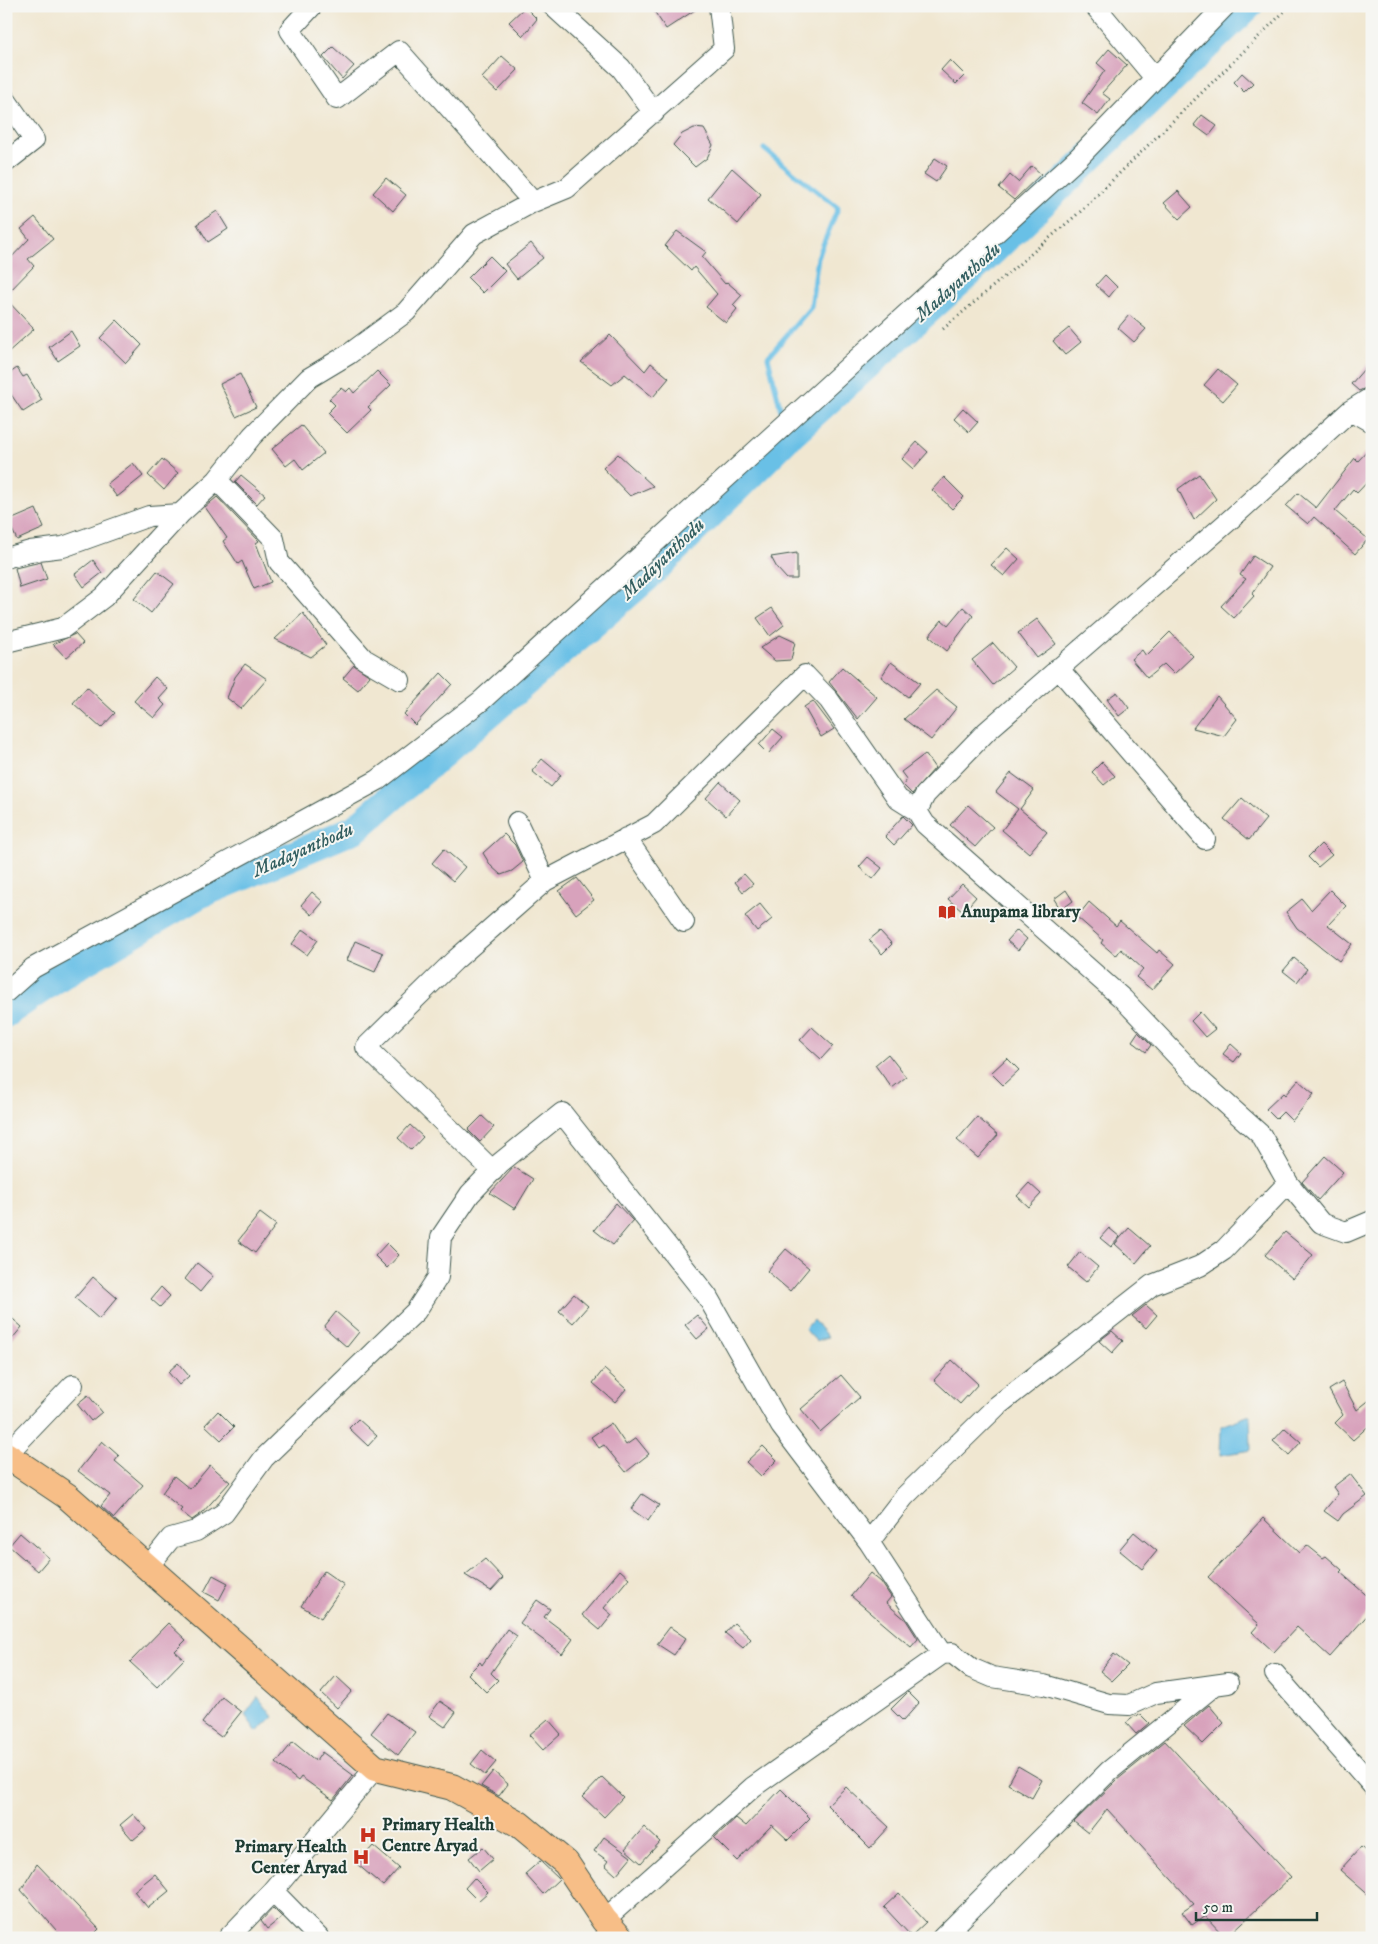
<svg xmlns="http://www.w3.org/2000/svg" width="1378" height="1944" font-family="'IM FELL DW Pica',serif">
	<rect width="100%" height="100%" fill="#f6f6f2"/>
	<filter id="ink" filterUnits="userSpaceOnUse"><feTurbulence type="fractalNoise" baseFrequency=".02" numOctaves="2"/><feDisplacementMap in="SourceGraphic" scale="10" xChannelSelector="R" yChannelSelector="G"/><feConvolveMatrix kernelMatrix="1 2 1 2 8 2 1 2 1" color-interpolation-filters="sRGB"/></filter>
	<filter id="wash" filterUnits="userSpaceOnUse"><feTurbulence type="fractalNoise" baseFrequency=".0096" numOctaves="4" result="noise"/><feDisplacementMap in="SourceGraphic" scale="20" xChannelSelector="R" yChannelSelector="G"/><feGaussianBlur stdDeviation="1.12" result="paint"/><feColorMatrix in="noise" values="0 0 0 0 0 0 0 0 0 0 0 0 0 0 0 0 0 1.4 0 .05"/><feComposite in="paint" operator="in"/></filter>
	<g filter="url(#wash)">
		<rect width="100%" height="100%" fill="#f0e7d1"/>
		<!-- water -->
		<path fill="#69c0e6" stroke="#447e8d" d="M813 1320 828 1337 816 1341 805 1329Z
			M1250 1415 1251 1450 1220 1455 1221 1426Z
			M258 1697 273 1717 257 1732 245 1715Z"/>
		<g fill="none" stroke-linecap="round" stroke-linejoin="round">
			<!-- stream -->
			<path stroke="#69c0e6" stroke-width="5" d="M764 149 838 208 818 257 811 307 768 357 783 419"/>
			<!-- river -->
			<path stroke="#69c0e6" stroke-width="29" d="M6 1013 63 974 198 895 355 829 647 577 793 432 980 263 1248 6"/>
		</g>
		<g id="blocks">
			<!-- building -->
			<path fill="#d8a2bc" d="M662 6H701L666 29 654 11Z
				M525 7 537 19 523 36 509 22Z
				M333 47 354 66 342 79 323 57Z
				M1109 49 1127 65 1102 93 1110 99 1098 115 1082 103 1105 70 1097 63Z
				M502 56 518 70 497 92 482 78Z
				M950 60 965 75 956 84 941 70Z
				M1242 73 1253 83 1244 92 1234 82Z
				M1202 115 1217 126 1209 136 1194 125Z
				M694 128 704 129 713 145 707 158 695 167 673 145 682 134Z
				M935 158 947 166 936 182 924 174Z
				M1032 166 1041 174 1014 200 999 188 1010 175 1018 182Z
				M732 168 761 194 738 224 708 198Z
				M386 178 406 195 393 211 373 193Z
				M1178 191 1192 207 1179 219 1164 203Z
				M217 211 228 229 208 242 197 224Z
				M35 217 53 239 28 259 34 266 6 295V263L29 239 21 229Z
				M677 231 706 252 702 257 725 284 727 282 742 295 733 305 737 309 726 323 706 307 717 294 694 267 691 271 665 246Z
				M531 243 543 258 517 279 505 264Z
				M490 256 505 271 483 293 468 278Z
				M1105 275 1117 287 1109 297 1096 285Z
				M6 299 34 329 6 354Z
				M1129 315 1146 329 1134 342 1118 328Z
				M117 320 142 345 126 363 100 338Z
				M1069 328 1081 342 1065 355 1053 341Z
				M71 331 80 346 58 361 49 347Z
				M610 335 645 371 651 363 669 378 653 397 625 374 612 385 581 362Z
				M1372 360V385L1359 391 1351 384Z
				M17 368 23 377 27 375 42 400 23 412 6 387V376Z
				M1218 369 1237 385 1223 401 1204 385Z
				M377 371 391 385 368 407 371 410 347 433 327 413 335 405 329 399 341 388 346 392 350 388 354 393Z
				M240 374 256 407 236 416 220 384Z
				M963 408 978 422 969 432 954 418Z
				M301 425 324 453 303 470 295 459 286 466 272 449Z
				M917 442 928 452 913 469 902 459Z
				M1372 446V477L1357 493 1353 489 1335 511 1368 539 1355 554 1314 517 1308 524 1286 506 1298 493 1316 508 1355 458 1358 461Z
				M618 454 653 486 630 496 603 468Z
				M162 459 178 473 164 490 148 475Z
				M133 463 143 476 117 497 107 484Z
				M1199 474 1216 499 1194 520 1178 489Z
				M241 475 265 495 257 504 235 482Z
				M944 477 964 497 952 509 932 490Z
				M217 497 259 541 256 543 271 582 254 589 242 561 238 564 223 541 227 538 205 507Z
				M36 509 44 528 17 540 8 521Z
				M1007 548 1019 559 1004 576 991 565Z
				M797 553V579H787L777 568 771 557Z
				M1253 556 1270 567 1252 594 1254 596 1234 618 1221 606 1246 579 1240 575Z
				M93 560 102 573 84 587 75 574Z
				M41 562 47 579 20 588 15 568Z
				M157 571 174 584 151 613 134 599Z
				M963 607 973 616 947 651 929 636 942 620 948 625Z
				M772 608 784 625 770 636 757 618Z
				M303 613 326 645 311 657 275 639Z
				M1037 619 1056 644 1037 658 1018 633Z
				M1170 632 1193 656 1174 674 1164 664 1147 678 1131 659 1142 650 1146 656Z
				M75 634 83 643 66 658 53 644Z
				M780 635 795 642 791 660 775 661 760 648Z
				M993 643 1014 667 993 685 972 660Z
				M891 662 920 683 908 697 881 677Z
				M245 664 267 679 241 709 227 698 235 677Z
				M354 665 370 676 358 690 343 678Z
				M842 667 877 697 858 719 829 682Z
				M441 673 452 684 415 725 404 714Z
				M155 677 168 689 159 699 165 705 154 718 134 701Z
				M87 687 115 713 101 728 73 703Z
				M936 690 957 707 931 740 904 719Z
				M1117 692 1129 708 1119 716 1107 699Z
				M1217 696 1237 719 1224 736 1193 728Z
				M813 701 834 729 821 737 804 707Z
				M773 729 783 737 768 754 759 745Z
				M925 754 935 768 912 794 903 785 907 780 901 772Z
				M542 759 561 775 551 787 532 771Z
				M1102 762 1115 776 1104 785 1092 772Z
				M1011 773 1034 790 1020 809 1047 832 1029 853 1002 830 1018 809 996 792Z
				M720 782 740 800 726 816 706 798Z
				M1242 798 1266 819 1249 840 1224 819Z
				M968 805 993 827 975 847 950 825Z
				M903 816 912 825 894 845 885 836Z
				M504 834 515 845 523 862 512 871 501 875 491 866 483 853Z
				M1321 844 1332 855 1318 867 1308 857Z
				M444 849 465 867 453 881 432 863Z
				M868 857 882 868 873 879 859 867Z
				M744 874 753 884 743 892 735 882Z
				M577 878 594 900 576 914 559 891Z
				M962 884 976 897 963 912 948 899Z
				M1066 890 1073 901 1061 910 1054 899Z
				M1330 890 1346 906 1328 925 1352 944 1339 961 1297 928 1286 912 1302 899 1311 910Z
				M312 892 323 902 312 915 301 905Z
				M1089 902 1116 926 1120 921 1157 953 1159 950 1175 964 1152 990 1136 977 1143 969 1121 949 1116 956 1101 943 1103 940 1077 917Z
				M760 904 772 919 757 931 745 916Z
				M303 929 318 940 307 955 292 944Z
				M1017 930 1027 939 1018 950 1007 941Z
				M880 931 892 944 882 954 869 940Z
				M355 941 383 953 375 972 347 960Z
				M1294 958 1307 969 1297 982 1283 971Z
				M1200 1012 1215 1029 1205 1037 1191 1021Z
				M812 1027 833 1046 821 1059 800 1040Z
				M1138 1032 1151 1045 1146 1052 1132 1041Z
				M1231 1044 1241 1053 1234 1062 1223 1054Z
				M888 1054 906 1077 892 1088 875 1065Z
				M1007 1058 1019 1070 1003 1085 991 1073Z
				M1298 1080 1314 1094 1292 1121 1283 1112 1276 1119 1266 1109 1283 1093 1285 1095Z
				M482 1116 494 1127 480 1142 468 1130Z
				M977 1117 998 1135 978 1158 957 1140Z
				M410 1125 423 1137 411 1150 398 1138Z
				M1325 1156 1343 1172 1318 1200 1302 1182Z
				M514 1167 533 1179 515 1209 490 1193Z
				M1029 1183 1041 1194 1029 1207 1017 1196Z
				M616 1203 633 1221 613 1245 594 1230Z
				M260 1213 276 1225 255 1253 238 1241Z
				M1109 1228 1120 1237 1111 1247 1100 1238Z
				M1129 1228 1150 1246 1136 1263 1115 1244Z
				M1285 1232 1313 1255 1293 1279 1265 1255Z
				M387 1243 399 1255 387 1268 375 1256Z
				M786 1249 809 1268 790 1291 767 1271Z
				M1080 1252 1098 1267 1086 1282 1068 1267Z
				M197 1263 213 1276 200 1292 185 1279Z
				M93 1277 117 1298 99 1319 75 1298Z
				M161 1287 170 1296 160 1307 151 1299Z
				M574 1294 588 1306 573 1323 559 1311Z
				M1146 1305 1157 1315 1146 1328 1132 1316Z
				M336 1312 359 1332 347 1347 324 1327Z
				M6 1313 22 1327 6 1346Z
				M697 1315 709 1329 697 1339 685 1325Z
				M1112 1331 1123 1341 1112 1353 1099 1341Z
				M952 1360 978 1384 960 1404 934 1380Z
				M178 1363 189 1376 179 1385 168 1372Z
				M604 1369 626 1389 615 1402 593 1383Z
				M841 1375 860 1397 820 1432 801 1409Z
				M1342 1382 1357 1410 1372 1398V1423L1353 1440 1335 1423 1343 1415 1329 1390Z
				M88 1395 102 1412 91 1421 77 1404Z
				M218 1411 234 1427 221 1440 205 1425Z
				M358 1419 377 1436 368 1446 349 1428Z
				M611 1423 626 1445 636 1438 649 1454 626 1472 604 1445 599 1448 591 1437Z
				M1285 1428 1301 1442 1289 1455 1273 1441Z
				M102 1441 119 1456 115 1461 143 1485 114 1518 101 1506 110 1495 78 1471Z
				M763 1446 777 1460 761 1476 746 1462Z
				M210 1465 230 1482 202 1513 192 1520 180 1511 182 1509 162 1493 174 1476 190 1489Z
				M1350 1474 1367 1496 1343 1514 1338 1521 1324 1511 1338 1494 1333 1487Z
				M642 1494 659 1505 648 1521 631 1509Z
				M1263 1518 1300 1553 1307 1545 1323 1558 1326 1556 1342 1570 1340 1572 1372 1600V1610L1330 1657 1297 1627 1274 1652 1252 1632 1259 1624 1208 1577Z
				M1134 1532 1157 1551 1142 1569 1119 1550Z
				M20 1533 49 1558 38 1571 9 1546Z
				M485 1559 503 1578 491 1591 465 1575Z
				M620 1570 629 1578 604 1608 612 1615 600 1630 582 1615Z
				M324 1571 344 1585 321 1618 301 1606Z
				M870 1573 881 1582 891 1597 886 1603 906 1620 918 1639 911 1647 851 1596Z
				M213 1575 228 1583 219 1600 204 1592Z
				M537 1600 550 1609 544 1617 573 1639 562 1654 520 1623Z
				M168 1623 186 1640 175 1651 184 1659 157 1687 130 1662Z
				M734 1623 751 1639 743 1648 725 1633Z
				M670 1627 686 1638 674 1655 657 1644Z
				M507 1629 517 1636 491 1673 498 1680 486 1692 468 1674 480 1662 482 1665Z
				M1114 1654 1128 1665 1112 1681 1100 1671Z
				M336 1676 352 1691 337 1708 321 1693Z
				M908 1692 919 1703 903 1721 891 1709Z
				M222 1697 241 1712 221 1737 202 1723Z
				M440 1701 456 1712 445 1727 429 1716Z
				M1209 1705 1224 1723 1203 1744 1184 1726Z
				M387 1713 415 1732 398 1755 371 1733Z
				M1141 1715 1149 1723 1136 1734 1126 1723 1135 1716Z
				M548 1719 561 1734 543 1750 529 1735Z
				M1165 1741 1291 1877 1226 1938 1205 1916 1192 1925 1182 1912 1194 1904 1107 1809 1088 1833 1074 1822 1117 1780Z
				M293 1742 316 1761 322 1752 353 1775 333 1800 301 1777 298 1781 276 1763Z
				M482 1750 496 1762 485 1775 471 1764Z
				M1018 1766 1042 1780 1032 1798 1008 1784Z
				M493 1771 508 1784 499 1796 481 1786Z
				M602 1777 623 1797 604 1817 583 1797Z
				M846 1787 889 1827 870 1848 827 1805Z
				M781 1789 810 1818 788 1840 772 1825 737 1861 714 1838 736 1818 746 1826Z
				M133 1814 146 1829 133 1840 120 1825Z
				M644 1827 660 1842 641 1863 625 1849Z
				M604 1837 631 1857 616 1875 605 1865 608 1861 594 1851Z
				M373 1846 399 1868 383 1886 357 1864Z
				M483 1847 493 1859 479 1871 469 1858Z
				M1361 1847 1372 1857V1898L1340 1870Z
				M540 1861 559 1879 543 1894 525 1874Z
				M37 1864 99 1929 90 1938H63L21 1890Z
				M155 1874 169 1891 148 1908 134 1891Z
				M474 1878 488 1892 478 1901 465 1888Z
				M899 1893 926 1922 911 1936 884 1907Z
				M273 1908 282 1917 267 1929 261 1921Z"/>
		</g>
	</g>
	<g filter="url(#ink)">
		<use href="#blocks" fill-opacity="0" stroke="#3e564c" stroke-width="1"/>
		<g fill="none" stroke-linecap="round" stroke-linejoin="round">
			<!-- minor casing -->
			<g stroke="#3e564c" stroke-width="22">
				<path id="minor" d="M312 6 290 30 337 99 399 51 533 202
					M553 6 621 68 654 113
					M1095 6 1155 78
					M6 100 34 140 6 162
					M1351 410 1372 422
					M217 480 274 539 279 562 364 659 400 680
					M6 558 30 551 63 547 149 516 180 514
					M6 642 63 628 104 597 180 514 217 480 252 436 309 378 349 354 406 312 474 234 533 202 567 188 724 49 719 6
					M1058 668 1205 839
					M917 811 925 795 987 731 1232 518 1351 410 1372 397
					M517 822 545 881
					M626 838 684 922
					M6 992 33 968 378 780 481 701 1078 158 1225 6
					M493 1171 366 1047 454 961 545 881 654 824 805 675 829 700 898 799 917 811 925 824 1123 999 1202 1082 1261 1135 1288 1183 1321 1223 1346 1232 1372 1221
					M6 1455 73 1385
					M148 1567 171 1538 196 1531 224 1513 264 1458 416 1311 438 1277 441 1237 470 1194 500 1163 562 1113 707 1296 781 1426 869 1542
					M942 1654 869 1542 904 1497 997 1406 1152 1285 1200 1266 1224 1250 1288 1183
					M1275 1674 1372 1785
					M273 1891 319 1938
					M604 1920 753 1787 942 1654 952 1653 971 1668 992 1677 1044 1685 1109 1704 1129 1705 1156 1693 1228 1683
					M228 1938 273 1891 375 1768
					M942 1938 1109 1771 1215 1685"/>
			</g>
			<!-- major casing -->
			<g stroke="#3e564c" stroke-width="28">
				<path id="major" d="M6 1455 67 1496 375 1768 452 1787 519 1824 566 1863 604 1920 620 1938"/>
			</g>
			<!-- path -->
			<path stroke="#3e564c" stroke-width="3" stroke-dasharray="1 4" stroke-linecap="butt" d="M943 329 1080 212 1290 6"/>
			<!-- minor -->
			<use href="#minor" stroke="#fff" stroke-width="20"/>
			<!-- major -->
			<use href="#major" stroke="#f7be87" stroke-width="26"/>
		</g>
	</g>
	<!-- icons -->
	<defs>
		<g id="library-bare" transform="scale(1.35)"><path d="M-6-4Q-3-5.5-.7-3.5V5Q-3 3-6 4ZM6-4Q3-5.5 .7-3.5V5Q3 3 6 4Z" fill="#c8321e" stroke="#f6f6f2" stroke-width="2.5" paint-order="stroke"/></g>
		<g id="hospital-bare" transform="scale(1.35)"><path d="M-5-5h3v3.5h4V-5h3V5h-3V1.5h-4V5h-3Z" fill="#c8321e" stroke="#f6f6f2" stroke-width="2.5" paint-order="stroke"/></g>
	</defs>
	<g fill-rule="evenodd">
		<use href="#library-bare" x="947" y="912"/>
		<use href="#hospital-bare" x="368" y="1835"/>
		<use href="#hospital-bare" x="361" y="1857"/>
	</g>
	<g text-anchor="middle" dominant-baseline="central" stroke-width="4" stroke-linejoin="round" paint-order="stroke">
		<!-- poi labels -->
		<g font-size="18" font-weight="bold" fill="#1f3d34" stroke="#f6f6f2" text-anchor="start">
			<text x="961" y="912">Anupama library</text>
			<text x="382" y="1825">Primary Health<tspan x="382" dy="21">Centre Aryad</tspan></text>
			<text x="347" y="1847" text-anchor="end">Primary Health<tspan x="347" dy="21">Center Aryad</tspan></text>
		</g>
		<!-- water labels -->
		<g font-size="19" font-style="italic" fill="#325e60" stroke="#f6f6f2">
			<text transform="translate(958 282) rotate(-42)">Madayanthodu</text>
			<text transform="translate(663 559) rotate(-44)">Madayanthodu</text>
			<text transform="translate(303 850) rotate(-24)">Madayanthodu</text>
		</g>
	</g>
	<!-- margin -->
	<rect width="1378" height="1944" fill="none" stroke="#f6f6f2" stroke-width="25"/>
	<!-- scale -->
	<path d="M1196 1912v8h121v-8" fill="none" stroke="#1f3d34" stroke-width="2.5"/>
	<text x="1203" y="1912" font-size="15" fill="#1f3d34" stroke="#f6f6f2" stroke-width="4" paint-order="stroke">50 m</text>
</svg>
